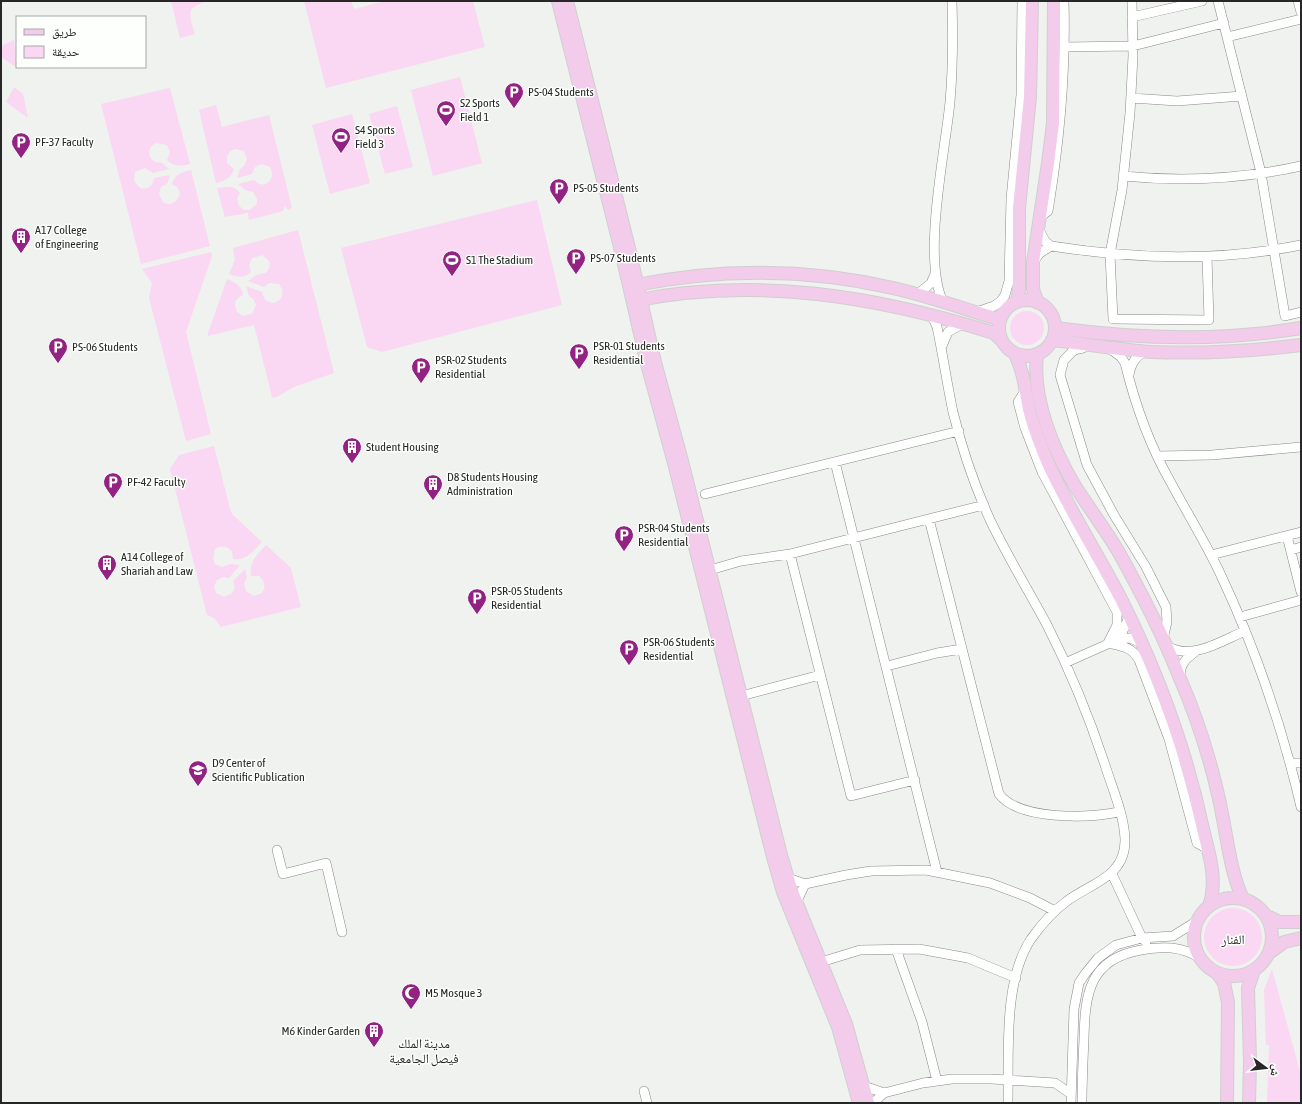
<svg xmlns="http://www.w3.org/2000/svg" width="1302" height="1104" font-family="'Asap Condensed','Noto Naskh Arabic',sans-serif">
	<rect width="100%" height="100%" fill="#eff2ee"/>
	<!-- green -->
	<path fill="#fad7f2" d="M171 1H209C186 7 188 12 195 34L180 38Z
		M304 1H351L354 9 385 1H473L485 47 326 88Z
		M14 40 17 67 19 69 1 57V46Z
		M460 77 482 163 433 176 411 90Z
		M14 87 23 94 28 118 6 102Z
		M170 88 190 164C180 166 174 167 167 160L170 152 167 145 156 143C148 146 146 158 156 162 158 163 160 162 162 163 164 164 167 168 169 169L153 173 145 168 135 172 134 181 140 188C148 190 153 186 154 178L170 175 167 184 161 187 159 194 163 202C171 207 177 202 180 194L178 188 172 184C175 174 182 172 191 170L210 246 141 264 101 104Z
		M216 105 222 127 269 115 292 208 288 210 285 206 283 211 249 220 248 213 225 217 217 188C227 187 233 184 240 193L237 198 239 206 244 210H250L257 204V199L253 192 245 190 238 184 254 180C264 191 277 180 270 167L262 164 255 167 252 174 237 178 240 169 244 166 247 160 244 151 236 149 230 151 227 157V163L234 169C231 178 225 181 216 183L199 110Z
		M397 106 413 167 385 174 369 114Z
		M352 114 370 183 330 194 312 125Z
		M537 200 562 305 382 352 367 347 341 248Z
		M298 230 334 373 294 387 275 398 272 397 254 325 208 336V333L227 279C235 282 242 286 243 295 235 299 233 304 237 312L243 316 252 314 256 305 253 299 249 296 246 286 262 292 265 300 272 303C280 302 284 297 282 289L279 284 269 283 264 287 248 281C251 280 254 276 257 275 265 273 269 274 270 263L267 259 262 255 252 258 249 265 251 272C244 279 237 277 229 274L235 260 233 248Z
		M211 252 212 256 186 332 211 434 186 441 149 298 152 283 142 269Z
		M1010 328a17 17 0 1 1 34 0a17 17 0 1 1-34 0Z
		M214 446 230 509 233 515 262 542C253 551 247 561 233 559L232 552C228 546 222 545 215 549L213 559 215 564 222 567 231 564 240 565 229 578 223 577 217 580 214 586 216 593 224 597 231 594 235 588 233 581 245 569 247 578 244 583 246 591 254 596 262 593C266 587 265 581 259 576H251C249 561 257 555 266 545L291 568 301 607 221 627 214 618 207 615 170 469 179 455Z
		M1204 937a29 29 0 1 1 58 0a29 29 0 1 1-58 0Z
		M1272 969 1301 1075V1103H1267L1269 1045H1266L1264 990Z"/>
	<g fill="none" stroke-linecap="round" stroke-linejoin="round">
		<!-- minor casing -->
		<g stroke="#888b87" stroke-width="10">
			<path id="minor" d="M1132 1 1133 56 1130 113 1122 190 1110 254 1113 319 1209 320 1207 257
				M1218 1 1261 173 1285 316 1301 312
				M1298 1 1301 12
				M1132 17 1202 1
				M1227 37 1301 19
				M1064 47 1133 46 1224 23
				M1131 98 1177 101 1242 96
				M1123 176C1183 182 1242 179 1301 166
				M1039 218 1048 211 1049 205C1060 137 1066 70 1064 1
				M1038 228 1045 241 1051 246C1135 259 1217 262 1301 245
				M1033 262 1040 253 1051 246
				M918 294 931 283 935 274
				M943 302C922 257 945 153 950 102 953 68 953 35 952 1
				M976 312 994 306 1001 301 1005 295 1009 281 1011 199 1021 95 1022 1
				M932 316 937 327C943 355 947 384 953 412 962 449 975 487 991 522 1008 557 1028 590 1047 625 1070 670 1090 719 1106 768 1113 790 1124 815 1125 839 1126 877 1091 883 1067 901 1053 911 1041 925 1031 939 1003 981 1009 1053 1008 1103
				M1087 345 1083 348 1074 350 1064 360 1060 375 1087 465 1114 515 1146 567 1166 607 1167 622 1163 639
				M942 346 948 332 962 324
				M1109 348 1121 357 1125 363C1135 404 1149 444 1170 481 1186 511 1204 540 1219 571 1255 647 1282 726 1301 807
				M1129 375C1131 363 1135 358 1145 351
				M1025 391 1018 402 1025 428 1042 472 1117 612V625L1108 643
				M1157 456 1212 455 1301 447
				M835 462 937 872
				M705 494 959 431
				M929 519 999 794C1020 821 1089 818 1119 812
				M1287 536 1301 592
				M1291 550 1301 547
				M790 554 851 796 915 780
				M1211 555 1301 532
				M710 570 741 561 790 554 984 505
				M1240 617 1301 600
				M1114 640 1122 633 1129 617
				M1108 643C1122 646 1132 647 1139 660L1169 739 1197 843 1208 849
				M1167 646C1192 661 1221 641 1245 631
				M1065 663 1119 639 1130 638 1142 643
				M887 666 937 653 962 649
				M1180 677C1180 665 1185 659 1195 652
				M741 696 820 675
				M1290 763H1301
				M277 850 283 874 326 863 342 932
				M1112 874 1142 938 1146 942
				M788 878 805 884 846 875 871 871 926 870 990 883 1030 898 1055 911
				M797 901 805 884
				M896 949 922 1022 937 1081
				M821 962 860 950 919 949 968 958 1016 978
				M864 1086 884 1093
				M644 1091 647 1103
				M873 1103 884 1093 923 1083 952 1079H992L1055 1083 1071 1094
				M1071 1103 1074 1009 1079 983 1085 974 1098 958 1116 945 1142 938 1173 936 1197 921
				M1082 1103C1082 1082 1083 1060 1084 1039 1085 994 1089 959 1141 950 1163 946 1181 946 1200 958"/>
		</g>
		<!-- major casing -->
		<g stroke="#cfcfcf" stroke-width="14">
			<path id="major" d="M558 1 621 251 647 364 674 463 773 857 783 892 838 1027 859 1103
				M567 1 629 248 655 362 682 461 781 855 791 889 846 1024 868 1103
				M631 286C718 268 806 268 893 288 928 296 961 308 995 318L1001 317
				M999 328a28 28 0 1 1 56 0a28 28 0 1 1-56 0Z
				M633 301C755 276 876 296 994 333L1000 339
				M1017 302 1019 290V208L1030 97 1032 1
				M1038 303 1033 289V262L1048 163 1053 123 1054 1
				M1055 328C1137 339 1218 342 1301 328
				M1052 340C1086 344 1119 350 1152 352 1202 354 1252 351 1301 345
				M1015 354C1024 372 1025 390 1029 409 1033 427 1040 444 1047 461 1068 508 1097 553 1121 599 1157 671 1186 749 1203 829 1209 854 1218 880 1209 906
				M1037 355C1032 399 1053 449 1075 486 1089 508 1105 529 1118 551 1141 592 1162 633 1179 676 1196 715 1210 758 1219 799 1226 829 1230 873 1243 899
				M1194 937a39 39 0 1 1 78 0a39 39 0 1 1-78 0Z
				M1267 916 1280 922H1301
				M1269 953 1284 942 1301 938
				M1217 973 1224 983 1228 1002 1227 1103
				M1249 1103 1250 1062 1248 988 1254 970"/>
		</g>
		<!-- minor -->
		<use href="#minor" stroke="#fff" stroke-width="9"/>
		<!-- major -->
		<use href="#major" stroke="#f3cceb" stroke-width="12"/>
	</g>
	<!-- icons -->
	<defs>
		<g id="parking-pin" transform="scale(1)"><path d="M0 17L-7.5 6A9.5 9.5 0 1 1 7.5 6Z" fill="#922383" stroke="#fcfffc"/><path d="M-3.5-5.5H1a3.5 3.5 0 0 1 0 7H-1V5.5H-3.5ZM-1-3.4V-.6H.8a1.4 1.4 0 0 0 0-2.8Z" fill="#fff"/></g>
		<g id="stadium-pin" transform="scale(1)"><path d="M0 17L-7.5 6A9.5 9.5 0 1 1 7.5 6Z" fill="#922383" stroke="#fcfffc"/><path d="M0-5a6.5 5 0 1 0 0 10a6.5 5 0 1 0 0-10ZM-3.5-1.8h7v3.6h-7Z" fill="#fff"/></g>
		<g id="building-pin" transform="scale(1)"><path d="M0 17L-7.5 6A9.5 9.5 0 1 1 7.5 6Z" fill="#922383" stroke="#fcfffc"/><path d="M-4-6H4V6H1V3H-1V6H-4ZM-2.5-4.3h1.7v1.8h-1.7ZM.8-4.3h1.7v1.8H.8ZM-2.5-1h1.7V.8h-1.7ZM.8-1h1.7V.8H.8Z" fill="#fff"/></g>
		<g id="university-pin" transform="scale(1)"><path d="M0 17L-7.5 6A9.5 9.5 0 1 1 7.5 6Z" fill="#922383" stroke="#fcfffc"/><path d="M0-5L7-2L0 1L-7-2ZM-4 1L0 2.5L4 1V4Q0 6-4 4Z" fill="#fff"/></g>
		<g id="mosque-pin" transform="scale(1)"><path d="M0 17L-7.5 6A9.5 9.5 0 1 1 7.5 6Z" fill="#922383" stroke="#fcfffc"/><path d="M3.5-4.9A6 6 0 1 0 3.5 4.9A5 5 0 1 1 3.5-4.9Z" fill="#fff"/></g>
	</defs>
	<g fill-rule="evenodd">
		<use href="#parking-pin" x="514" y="92"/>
		<use href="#stadium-pin" x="446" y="110"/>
		<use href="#stadium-pin" x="341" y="137"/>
		<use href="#parking-pin" x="21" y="142"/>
		<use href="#parking-pin" x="559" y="188"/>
		<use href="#building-pin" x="21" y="237"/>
		<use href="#parking-pin" x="576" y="258"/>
		<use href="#stadium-pin" x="452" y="260"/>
		<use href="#parking-pin" x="58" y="347"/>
		<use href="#parking-pin" x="579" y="353"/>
		<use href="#parking-pin" x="421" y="367"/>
		<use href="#building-pin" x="352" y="447"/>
		<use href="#parking-pin" x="113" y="482"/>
		<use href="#building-pin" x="433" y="484"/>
		<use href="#parking-pin" x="624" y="535"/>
		<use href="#building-pin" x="107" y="564"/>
		<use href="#parking-pin" x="477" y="598"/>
		<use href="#parking-pin" x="629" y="649"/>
		<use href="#university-pin" x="198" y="770"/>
		<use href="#mosque-pin" x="411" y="993"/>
		<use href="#building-pin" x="374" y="1031"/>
	</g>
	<g text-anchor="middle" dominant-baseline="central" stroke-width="3" stroke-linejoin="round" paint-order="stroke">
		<!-- poi labels -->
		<g font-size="12" fill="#262726" stroke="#fcfffc" text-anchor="start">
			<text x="528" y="92">PS-04 Students</text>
			<text x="460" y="103">S2 Sports<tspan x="460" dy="14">Field 1</tspan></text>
			<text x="355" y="130">S4 Sports<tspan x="355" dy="14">Field 3</tspan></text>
			<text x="35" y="142">PF-37 Faculty</text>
			<text x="573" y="188">PS-05 Students</text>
			<text x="35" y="230">A17 College<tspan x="35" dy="14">of Engineering</tspan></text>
			<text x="590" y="258">PS-07 Students</text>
			<text x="466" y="260">S1 The Stadium</text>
			<text x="593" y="346">PSR-01 Students<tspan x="593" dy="14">Residential</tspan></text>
			<text x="72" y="347">PS-06 Students</text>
			<text x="435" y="360">PSR-02 Students<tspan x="435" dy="14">Residential</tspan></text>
			<text x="366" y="447">Student Housing</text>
			<text x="447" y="477">D8 Students Housing<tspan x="447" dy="14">Administration</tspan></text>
			<text x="127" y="482">PF-42 Faculty</text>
			<text x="638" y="528">PSR-04 Students<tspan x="638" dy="14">Residential</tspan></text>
			<text x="121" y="557">A14 College of<tspan x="121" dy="14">Shariah and Law</tspan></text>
			<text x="491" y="591">PSR-05 Students<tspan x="491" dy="14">Residential</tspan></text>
			<text x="643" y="642">PSR-06 Students<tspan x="643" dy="14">Residential</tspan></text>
			<text x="212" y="763">D9 Center of<tspan x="212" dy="14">Scientific Publication</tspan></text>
			<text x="425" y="993">M5 Mosque 3</text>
			<text x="360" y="1031" text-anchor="end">M6 Kinder Garden</text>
		</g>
		<!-- neighbourhood labels -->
		<g font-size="13" fill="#262726" stroke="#fcfffc">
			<text x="1233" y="939">الفنار</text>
			<text x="424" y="1043">مدينة الملك<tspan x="424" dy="15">فيصل الجامعية</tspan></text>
		</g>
	</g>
	<!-- border -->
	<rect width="1302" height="1104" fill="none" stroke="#262726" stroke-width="4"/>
	<!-- legend -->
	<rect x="16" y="16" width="130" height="52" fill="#fcfffc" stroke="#a6a9a6"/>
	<rect x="24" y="29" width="20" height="6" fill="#f3cceb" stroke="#a6a9a6"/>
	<text x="52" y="36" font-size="12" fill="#262726">طريق</text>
	<rect x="24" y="46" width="20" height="12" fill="#fad7f2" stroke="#a6a9a6"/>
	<text x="52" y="56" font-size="12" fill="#262726">حديقة</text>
	<!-- north arrow -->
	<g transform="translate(1266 1068) rotate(105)" stroke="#fcfffc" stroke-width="3" paint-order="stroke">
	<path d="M0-3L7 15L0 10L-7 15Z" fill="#262726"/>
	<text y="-6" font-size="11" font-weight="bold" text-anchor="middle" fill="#262726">ش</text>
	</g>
</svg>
